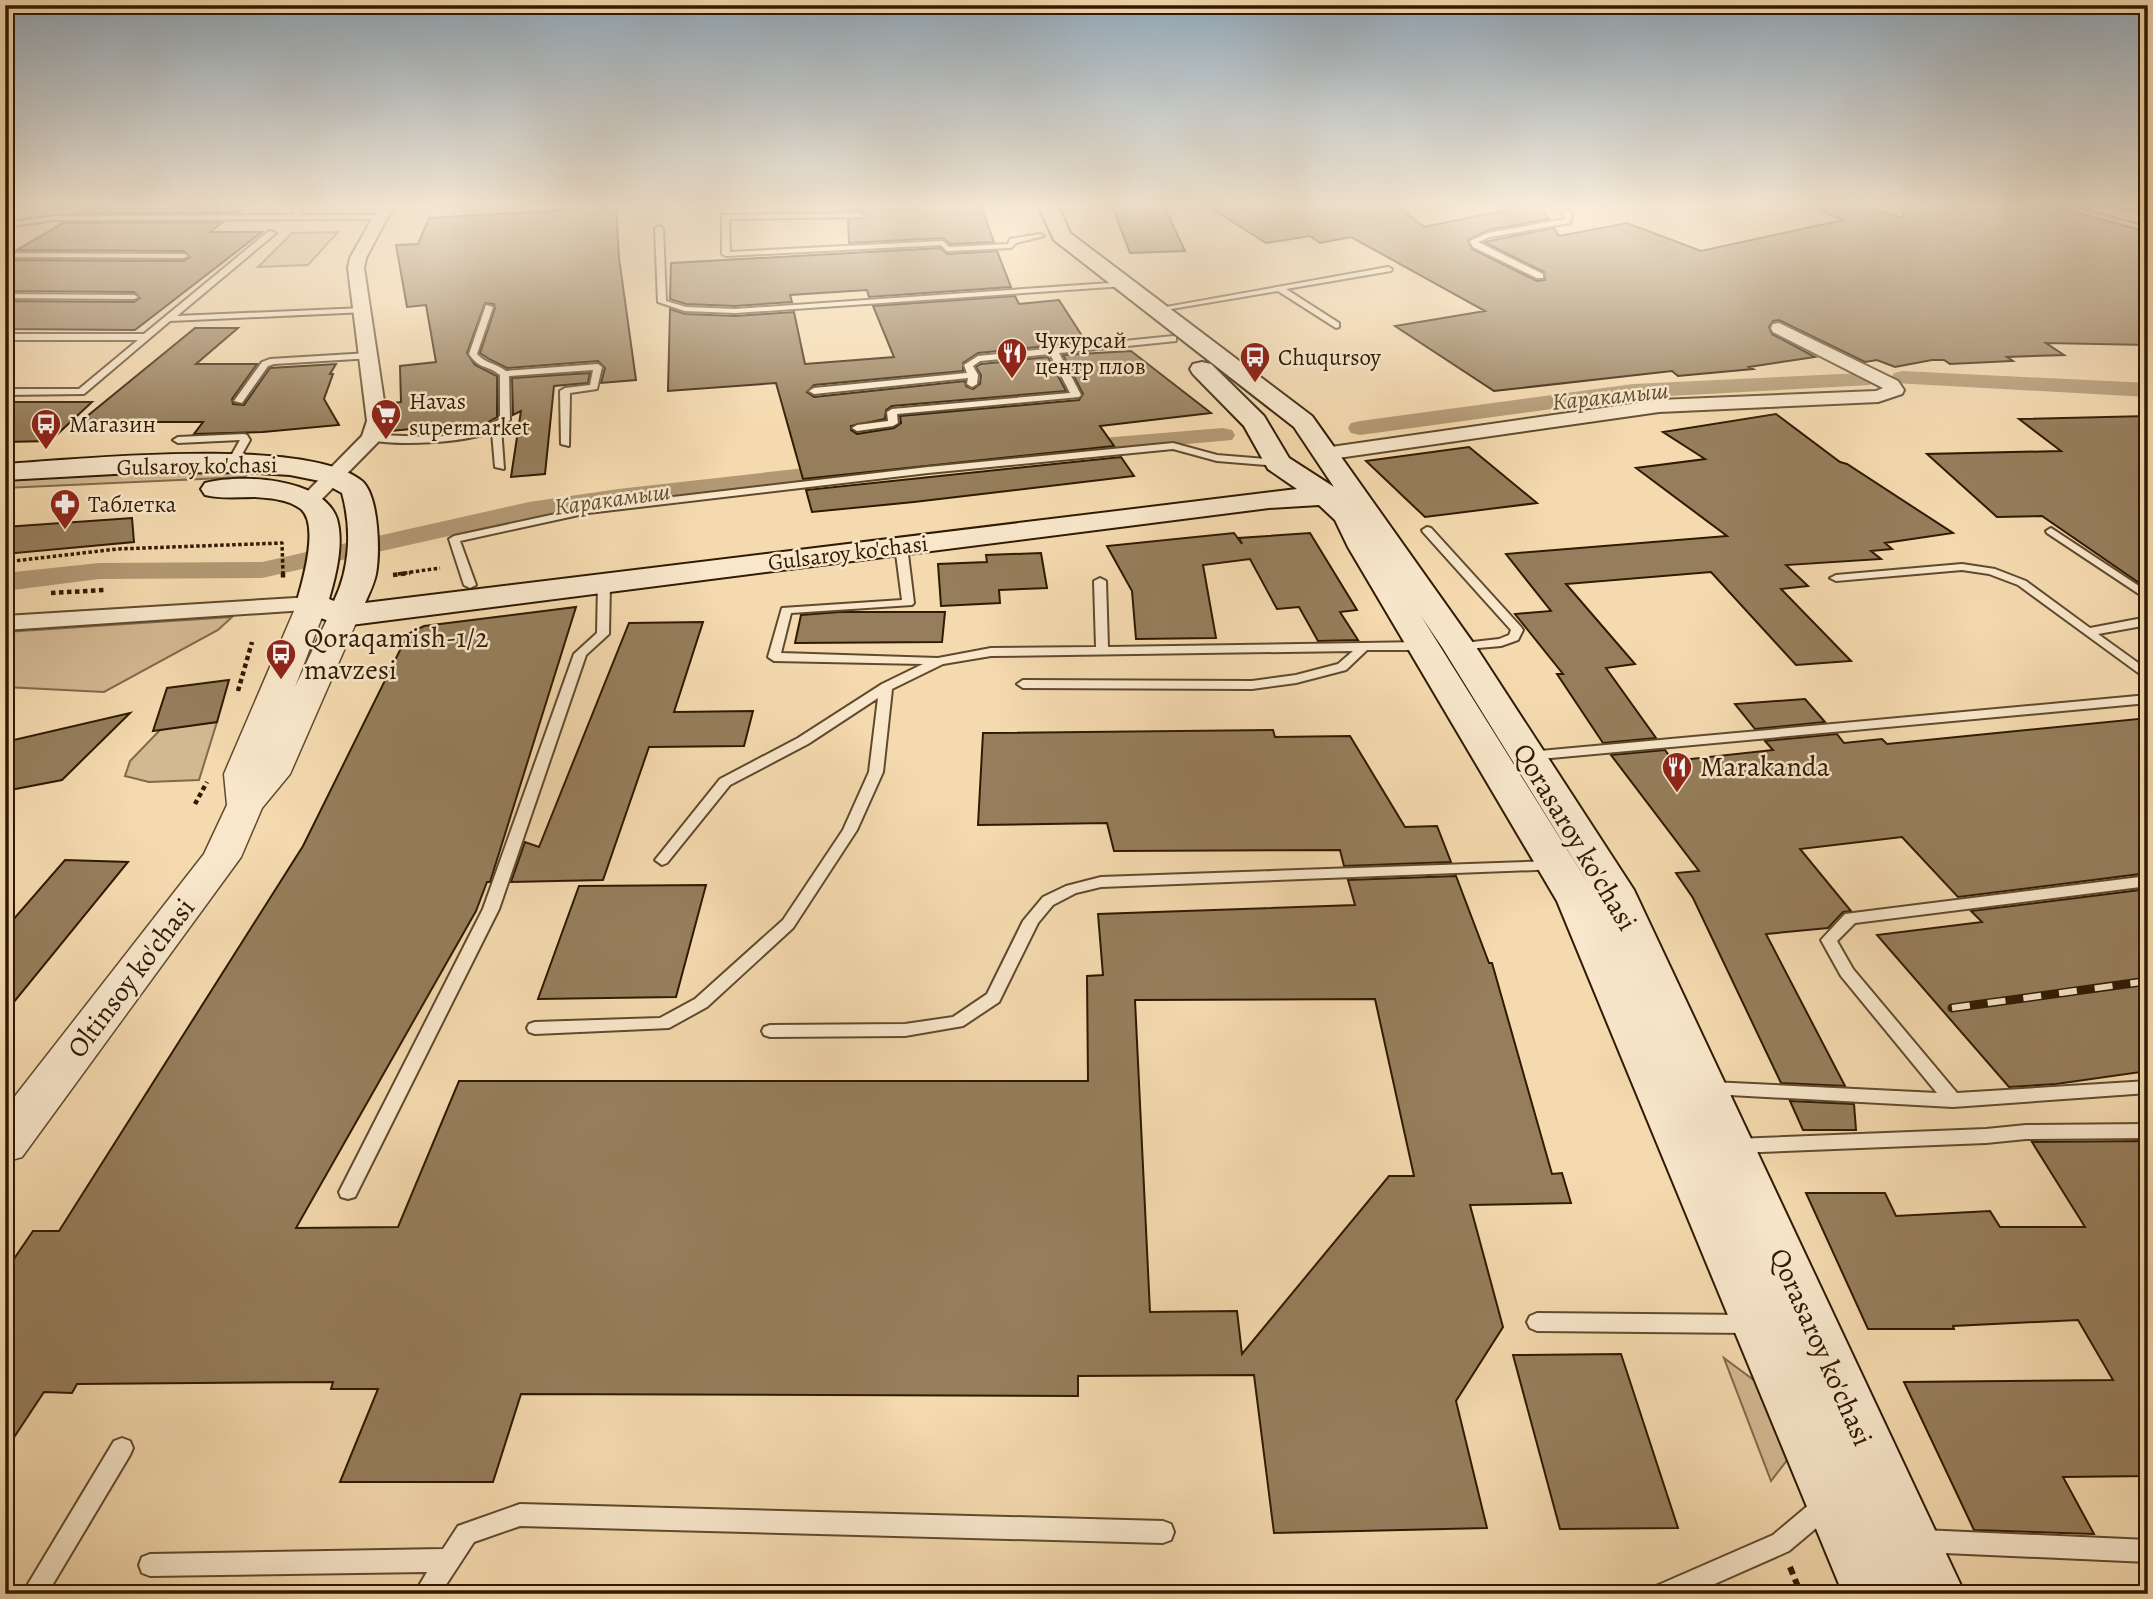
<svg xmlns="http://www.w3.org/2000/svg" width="2153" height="1599" font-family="Alegreya,serif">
	<rect width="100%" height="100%" fill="#f5daaf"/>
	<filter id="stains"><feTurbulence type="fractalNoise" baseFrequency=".00286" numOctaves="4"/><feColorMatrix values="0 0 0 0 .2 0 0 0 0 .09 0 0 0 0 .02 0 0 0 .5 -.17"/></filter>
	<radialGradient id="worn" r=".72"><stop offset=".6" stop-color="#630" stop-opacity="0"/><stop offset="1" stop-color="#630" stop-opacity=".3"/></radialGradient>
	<!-- green -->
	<path fill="#d3b992" stroke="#816a4a" stroke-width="2" d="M338 232 308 265 258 267 292 233Z
		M251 469 245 477 5 488V479Z
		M232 617 218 630 104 692 5 687V632Z
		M217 722 199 780 149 782 125 776 130 761 161 729Z
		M1724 1358 1763 1387 1791 1455 1771 1481Z"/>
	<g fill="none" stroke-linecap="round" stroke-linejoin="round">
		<!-- canal -->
		<path fill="#b29974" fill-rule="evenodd" d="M1902 371 2148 383V397L1894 383 1891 378 1894 373Z
			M1862 373 1870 375 1873 380 1870 385 1633 398 1360 435 1351 433 1348 428 1351 423 1360 421 1633 384Z
			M1223 428 1232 430 1235 435 1232 440 1065 455 1056 453 1053 448 1056 443 1065 441Z
			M850 463 859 466 863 471 859 476 529 518 262 578 99 579 5 591V573L99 563 262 562 529 502 618 489Z"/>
	</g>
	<!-- building -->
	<path fill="#967e5c" stroke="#2f1a02" stroke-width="2" fill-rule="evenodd" d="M96 203H249L236 213H79Z
		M569 203H598V207L616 205 619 258 636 380 601 383 605 368 598 361 507 368 489 359 480 353 495 308 494 304 485 303 467 353 475 365 497 376V417L485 424 457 432H452L453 425 391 431 394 403 401 402 400 366 436 362 426 305 407 307 396 245 418 244 429 218 568 210Z
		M848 203H980L994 242 950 244 943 238 849 243 848 220 866 217 860 210 848 211Z
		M1111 203H1140L1145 210 1165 208 1185 251 1130 253Z
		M1301 203H1394L1424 227 1502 211 1498 203H1538L1549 219 1488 230 1468 240 1472 249 1537 281 1545 280 1544 272 1484 242 1554 228 1559 236 1627 223 1701 251 1843 220 1820 210 1823 203H1852L1903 218 1905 203H2043L2148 232V345L2046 343 2064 355 2007 357 2013 361 1950 364 1944 360H1932L1895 367 1877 360 1865 362 1779 320 1773 321 1769 327 1772 334 1815 357 1749 367 1753 369 1678 376 1672 371 1494 391 1395 326 1485 311 1351 237 1320 243 1310 236 1266 243 1214 210 1303 206Z
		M223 222 210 232H262L135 330 5 329V301L134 302 140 298 134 292 5 291V260L184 261 190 257 184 251 17 250 63 223Z
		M940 248 947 254 997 251 1011 287 869 297 867 290 790 295 792 302 735 306 686 304 670 299 671 263Z
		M1015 296 1019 304 1059 300 1086 342 978 353 963 363V371L814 385 807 392 814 397 965 381 966 386 973 389 980 384 981 375 976 367 981 364 1048 357 1066 391 892 406 886 410 885 419 851 426V430L857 434 894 428 901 423 900 416 1079 400 1083 394 1063 355 1131 351 1211 413 1100 426 1114 446 803 479 776 383 668 391 670 309 685 314 735 316 794 312 805 364 894 357 873 306Z
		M195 328H238L196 364H257L232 399 233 404 244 405 270 368 336 364 330 374H333L324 399 339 425 263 432 194 434 203 422H80Z
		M590 373 588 383 554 386 545 474 511 477 521 411 513 415 512 378Z
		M5 402H92L50 441 5 442Z
		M1776 414 1840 462 1847 464 1953 533 1885 543 1892 549 1871 551 1881 559 1786 565 1808 586 1781 589 1851 661 1796 665 1711 572 1566 584 1635 664 1606 668 1656 738 1603 743 1557 674H1563L1515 614 1551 611 1506 554 1727 536 1636 468 1705 459 1663 432Z
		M2148 416V589L2042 516 1997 517 1927 454 2061 451 2019 419Z
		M1469 447 1537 503 1425 517 1366 461Z
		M1121 457 1134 476 914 502 812 512 806 490Z
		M132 518 134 542 5 554V527Z
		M1234 533 1242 544 1239 538 1310 533 1357 610 1340 612 1358 640 1318 641 1299 607 1277 609 1250 559 1203 565 1216 638 1136 639 1132 591 1107 546Z
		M1041 553 1047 588 999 590 1000 603 941 606 938 564 987 562 986 555Z
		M576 607 490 882H487L476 911 296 1228 398 1227 459 1081H1088L1087 976 1103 975 1098 914 1355 905 1348 880 1456 876 1489 963H1492L1552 1174 1562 1173 1571 1203 1470 1205 1503 1327 1456 1401 1487 1528 1274 1533 1254 1375 1078 1376V1396L521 1394 493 1482H340L378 1389H331L333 1382 77 1384 72 1393 44 1392 5 1451V1272L33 1231H59L303 846 408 634 424 626ZM1375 999 1414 1176H1389L1242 1354 1237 1311 1150 1312 1135 1000Z
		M839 612H945L942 642 795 643 801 615Z
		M703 622 674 712 753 711 744 746 649 747 603 880 511 882 525 842 539 847 629 623Z
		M229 680 217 722 153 731 167 688Z
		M1805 699 1825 722 1755 729 1735 704Z
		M130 713 62 780 5 791V742Z
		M2148 718V873L1958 897 1902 837 1800 849 1851 911 1843 912 1828 928 1766 934 1845 1086 1781 1083 1693 898 1676 873 1699 871 1611 755 1665 750 1673 761 1773 750 1765 741 1837 734 1844 743 1882 739 1887 744Z
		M1273 730 1275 737 1350 736 1405 827 1437 826 1451 862 1344 866 1340 850 1114 851 1107 823 978 825 983 733Z
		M65 860 128 862 5 1013V929Z
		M706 885 676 997 538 999 579 886Z
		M2148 889V1071L2056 1084 2009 1087 1877 935 1982 922 1971 911Z
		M1790 1101 1854 1104 1856 1130H1803Z
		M2148 1141V1476L2063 1477 2094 1534 1974 1530 1904 1382 2113 1380 2078 1320 1953 1326 1954 1329H1868L1806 1193H1885L1896 1216 1990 1211 2000 1227H2085L2032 1142Z
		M1621 1354 1678 1528 1560 1529 1513 1355Z"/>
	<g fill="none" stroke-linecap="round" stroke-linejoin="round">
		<!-- service casing -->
		<g stroke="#604a2d" stroke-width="4">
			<path id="service" d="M295 203H302L301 215H380L384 217 380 219 54 220 5 227V223L54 216 294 215Z
				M1555 203H1562L1572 214 1570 223 1490 237 1478 242 1543 274V278H1537L1473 247 1470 241 1488 233 1564 219 1565 216Z
				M2148 207V211L2126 217 2122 215Z
				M860 213 863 217 729 219 730 252 943 241 949 247 1008 244 1010 239 1040 234 1044 236 1016 243 1011 248 947 251 941 245 726 256 722 254V215Z
				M659 226 663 228 666 301 686 307 735 309 1125 282 1129 284 1125 286 735 313 685 311 658 302 655 228Z
				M269 231 276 233 177 316 363 308H366V312L170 321 84 394 5 395V389H79L138 340H5V334H144Z
				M5 253 184 254 188 256 184 258 5 257Z
				M1388 267 1392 269 1391 271 1286 289 1339 323V327L1336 328 1278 291 1159 311 1155 309Z
				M5 294 134 295 138 297 134 299 5 298Z
				M486 305 493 307 477 354C486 364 496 363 506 371L598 364 602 367 597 389 570 393 569 446 561 444 560 391 565 388 590 385 593 370 509 376 510 420 501 427 504 469 495 467 492 432C460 443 402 446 368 440L366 438 371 435C412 435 464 444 500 419V375C486 364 480 370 469 354Z
				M1173 336 1176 337V341L1059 353 1081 395 1079 397 897 414 898 423 893 426 857 431 852 428 857 425 888 421 887 412 892 409 1070 393 1050 354 980 361 973 366 978 375 977 384 972 387 967 384 968 378 814 394 809 391 814 388 967 373 964 365 978 356Z
				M369 353 373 356 372 358 274 364 268 366 242 403 234 401 262 362 270 359Z
				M244 434 247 435 250 440 237 463 232 466 227 463 240 440 178 443 173 440 178 437Z
				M1173 443 1217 455 1278 460 1283 463 1278 466 1217 461 1173 449 928 473 588 513 460 541 476 585 470 588 464 585 449 539 454 536 588 507 928 467Z
				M1427 527 1431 528 1521 627 1523 630 1518 640 1501 646 1455 650 1453 647 1455 644 1499 639 1509 635 1511 630 1423 532 1422 530Z
				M2051 528 2148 592V600L2047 533 2046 531Z
				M901 543 907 546 914 603 912 605 791 613 781 653 938 658 991 648 1096 647 1094 581 1100 578 1106 581 1108 647 1423 642 1429 646 1423 650H1367L1346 670 1296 683 1252 689 1023 688 1017 684 1023 680 1252 681 1296 675 1338 664 1353 651 991 656 943 664 892 689 883 772 857 830 793 928 707 1007 669 1028 535 1034 529 1032 527 1028 529 1024 535 1022 660 1018 695 999 783 920 843 830 869 772 878 698 808 744 730 785 667 863 662 865 655 860 720 779 798 738 882 684 923 664 774 661 768 657 782 608 902 600 895 546Z
				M1962 564 1995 569 2026 581 2090 628 2148 617V625L2098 634 2148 670V680L2018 585 1989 574 1962 570 1836 581 1830 578 1836 575Z
				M604 581 610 584 609 634 586 655 499 909 355 1197 348 1199 341 1197 339 1192 483 909 574 654 597 633 598 584Z
				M2148 695V703L1529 760 1522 756 1529 752Z
				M1554 861 1559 863 1561 866 1559 869 1101 887 1076 893 1053 905 1038 923 999 1002 963 1026 905 1036 770 1037 764 1035 762 1031 764 1027 770 1025 905 1024 953 1017 987 994 1023 921 1043 897 1066 886 1101 877Z
				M2148 876V886L1855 923 1837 941 1853 969 1957 1093 2148 1081V1093L1953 1107 1711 1094 1705 1093 1702 1088 1705 1083 1711 1082 1937 1093 1841 976 1821 940 1845 914Z
				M2148 1124V1138L2026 1139 1986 1143 1735 1153 1729 1151 1726 1146 1729 1141 1735 1139 1986 1129 2026 1125Z
				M1537 1313 1749 1315 1756 1318 1759 1324 1756 1330 1749 1333 1537 1331 1530 1328 1527 1322 1530 1316Z
				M122 1438 130 1441 133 1448 130 1455 47 1594H22L114 1441Z
				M1825 1495 1833 1498 1836 1506 1833 1514 1789 1551 1692 1594H1652L1656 1586 1773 1535 1817 1498Z
				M520 1504 1163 1521 1171 1524 1174 1532 1171 1540 1163 1543 520 1526 474 1542 440 1594H414L427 1572 150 1576 142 1573 139 1565 142 1557 150 1554 443 1549 458 1526Z
				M1922 1530 2148 1540V1562L1922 1552 1914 1549 1911 1541 1914 1533Z"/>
		</g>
		<!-- minor casing -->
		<g stroke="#604a2d" stroke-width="4">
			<path id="minor" d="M381 203H395L366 258 364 268 387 421 378 442 315 506H301L297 502 301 498 362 436 367 421 348 268 350 258Z
				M2072 203H2096L2148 217V225L2074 206Z
				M1779 323 1898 381 1904 390 1902 394 1878 402 1659 412 1324 460 1317 458 1314 454 1317 450 1324 448 1659 400 1876 391 1883 388 1773 332 1771 328 1773 324Z
				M312 597 320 599 324 604 320 609 5 630V616Z"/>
		</g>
		<!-- tertiary casing -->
		<g stroke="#604a2d" stroke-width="3">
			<path id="tertiary" d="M312 595 323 597 327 604 295 687 332 609 343 607 354 609 359 616 290 774 262 808 241 857 22 1157 5 1162V1109L204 854 227 805 224 774 297 604 301 597Z"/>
		</g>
		<!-- secondary casing -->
		<g stroke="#2f1a02" stroke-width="4">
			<path id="secondary" d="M1037 203H1057L1070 233 1312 416 1476 647 1634 890 1965 1594H1843L1557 901 1348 547 1335 520 1319 505 1269 508 343 626 301 611 296 604C302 584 320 525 301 509 288 499 269 498 254 497 237 497 221 499 205 495L201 489 205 483C240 474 323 477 337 519 344 544 336 575 329 599L334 601C350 568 352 529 342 493L320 481 290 475 242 472 133 473 5 480V464C80 459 307 436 362 481 379 496 380 553 376 574 374 584 369 594 365 603L1297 489 1268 469 1244 426 1193 374 1190 369 1193 364 1202 362 1211 364 1264 416 1289 458 1334 487 1294 427 1054 240ZM1421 616 1442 647 1593 891Z"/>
		</g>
		<!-- path-far2 -->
		<path stroke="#2f1a02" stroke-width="3.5" stroke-dasharray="3.5 2.5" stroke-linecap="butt" d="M5 562 117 549 282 543 283 574
			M398 574 440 568"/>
		<!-- path-far1 -->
		<path stroke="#2f1a02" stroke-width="4.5" stroke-dasharray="4.5 3.5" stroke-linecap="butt" d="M283 573V580
			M393 575 410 573
			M51 593 105 590
			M238 691 252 642
			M195 804 207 782"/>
		<!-- path -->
		<path stroke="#2f1a02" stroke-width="6" stroke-dasharray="8 5" stroke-linecap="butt" d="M1790 1567 1801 1594"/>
		<!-- service -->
		<use href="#service" fill="#f8e7cb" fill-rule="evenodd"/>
		<!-- minor -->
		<use href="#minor" fill="#f8e7cb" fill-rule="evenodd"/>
		<!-- tertiary -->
		<use href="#tertiary" fill="#f8e7cb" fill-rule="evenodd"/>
		<!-- secondary -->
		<use href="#secondary" fill="#f8e7cb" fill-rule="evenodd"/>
		<!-- rail casing -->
		<g stroke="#2f1a02" stroke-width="9">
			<path id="rail" d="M1952 1008 2148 981"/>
		</g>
		<!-- rail -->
		<use href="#rail" stroke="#f8e7cb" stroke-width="6" stroke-dasharray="18" stroke-linecap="butt"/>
	</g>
	<!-- sky -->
	<linearGradient id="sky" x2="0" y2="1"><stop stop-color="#92a9ba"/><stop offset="0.48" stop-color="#faeedb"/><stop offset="1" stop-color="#faeedb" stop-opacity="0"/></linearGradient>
	<rect width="2153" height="427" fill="url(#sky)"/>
	<!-- icons -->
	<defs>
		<g id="restaurant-pin" transform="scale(1.575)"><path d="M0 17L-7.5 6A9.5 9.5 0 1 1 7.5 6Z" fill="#8f2418" stroke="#f8e7cb"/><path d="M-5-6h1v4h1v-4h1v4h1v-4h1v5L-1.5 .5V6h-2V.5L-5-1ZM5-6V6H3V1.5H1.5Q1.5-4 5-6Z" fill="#fff"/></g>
		<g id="bus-pin" transform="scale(1.575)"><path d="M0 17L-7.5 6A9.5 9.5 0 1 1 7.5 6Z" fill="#8f2418" stroke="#f8e7cb"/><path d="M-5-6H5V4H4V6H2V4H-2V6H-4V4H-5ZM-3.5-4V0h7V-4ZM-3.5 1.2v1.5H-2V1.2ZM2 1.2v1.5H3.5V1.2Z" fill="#fff"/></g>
		<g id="supermarket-pin" transform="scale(1.575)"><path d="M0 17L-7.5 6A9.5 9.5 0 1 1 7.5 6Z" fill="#8f2418" stroke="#f8e7cb"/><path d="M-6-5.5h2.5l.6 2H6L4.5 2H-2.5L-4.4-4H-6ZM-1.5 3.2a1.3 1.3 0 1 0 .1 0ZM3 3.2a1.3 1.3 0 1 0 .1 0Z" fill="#fff"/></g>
		<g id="pharmacy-pin" transform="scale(1.575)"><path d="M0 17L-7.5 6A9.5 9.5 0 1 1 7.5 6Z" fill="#8f2418" stroke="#f8e7cb"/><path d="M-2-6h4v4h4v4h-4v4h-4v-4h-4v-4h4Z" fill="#fff"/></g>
	</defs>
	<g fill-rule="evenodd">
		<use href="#restaurant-pin" x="1012" y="353"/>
		<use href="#bus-pin" x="1255" y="357"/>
		<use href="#supermarket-pin" x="386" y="414"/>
		<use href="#bus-pin" x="46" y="424"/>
		<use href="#pharmacy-pin" x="65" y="504"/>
		<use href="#bus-pin" x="281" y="654"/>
		<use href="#restaurant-pin" x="1677" y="767"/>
	</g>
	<g text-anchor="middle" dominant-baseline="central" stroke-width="5" stroke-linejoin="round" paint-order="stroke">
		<!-- far-poi labels -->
		<g font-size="23" fill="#2f1a02" stroke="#f8e7cb" text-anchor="start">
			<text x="1035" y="340">Чукурсай<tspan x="1035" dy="26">центр плов</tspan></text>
			<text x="1278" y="357">Chuqursoy</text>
			<text x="409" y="401">Havas<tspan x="409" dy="26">supermarket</tspan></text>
			<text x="69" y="424">Магазин</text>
			<text x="88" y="504">Таблетка</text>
		</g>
		<!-- far-street labels -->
		<g font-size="23" fill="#2f1a02" stroke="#f8e7cb">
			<text transform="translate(197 466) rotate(-1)">Gulsaroy ko'chasi</text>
			<text transform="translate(848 553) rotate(-7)">Gulsaroy ko'chasi</text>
		</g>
		<!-- far-water labels -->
		<g font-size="24" font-style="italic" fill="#634d30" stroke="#f8e7cb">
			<text transform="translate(1610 396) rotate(-6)">Каракамыш</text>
			<text transform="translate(612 499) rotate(-8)">Каракамыш</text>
		</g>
		<!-- poi labels -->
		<g font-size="28" fill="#2f1a02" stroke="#f8e7cb" text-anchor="start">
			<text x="304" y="638">Qoraqamish-1/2<tspan x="304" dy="32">mavzesi</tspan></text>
			<text x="1700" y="767">Marakanda</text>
		</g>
		<!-- street labels -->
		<g font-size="28" fill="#2f1a02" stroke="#f8e7cb">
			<text transform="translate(1575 837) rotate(59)">Qorasaroy ko'chasi</text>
			<text transform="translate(131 978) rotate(-53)">Oltinsoy ko'chasi</text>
			<text transform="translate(1821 1347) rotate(66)">Qorasaroy ko'chasi</text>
		</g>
	</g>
	<!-- margin -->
	<rect width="2153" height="1599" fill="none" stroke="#f5daaf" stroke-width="28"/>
	<rect x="7" y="7" width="2139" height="1585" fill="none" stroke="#2f1a02" stroke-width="3.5"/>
	<rect x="14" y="14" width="2125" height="1571" fill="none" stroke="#2f1a02" stroke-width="2"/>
	<rect width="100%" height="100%" filter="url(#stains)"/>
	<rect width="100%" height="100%" fill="url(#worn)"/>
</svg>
